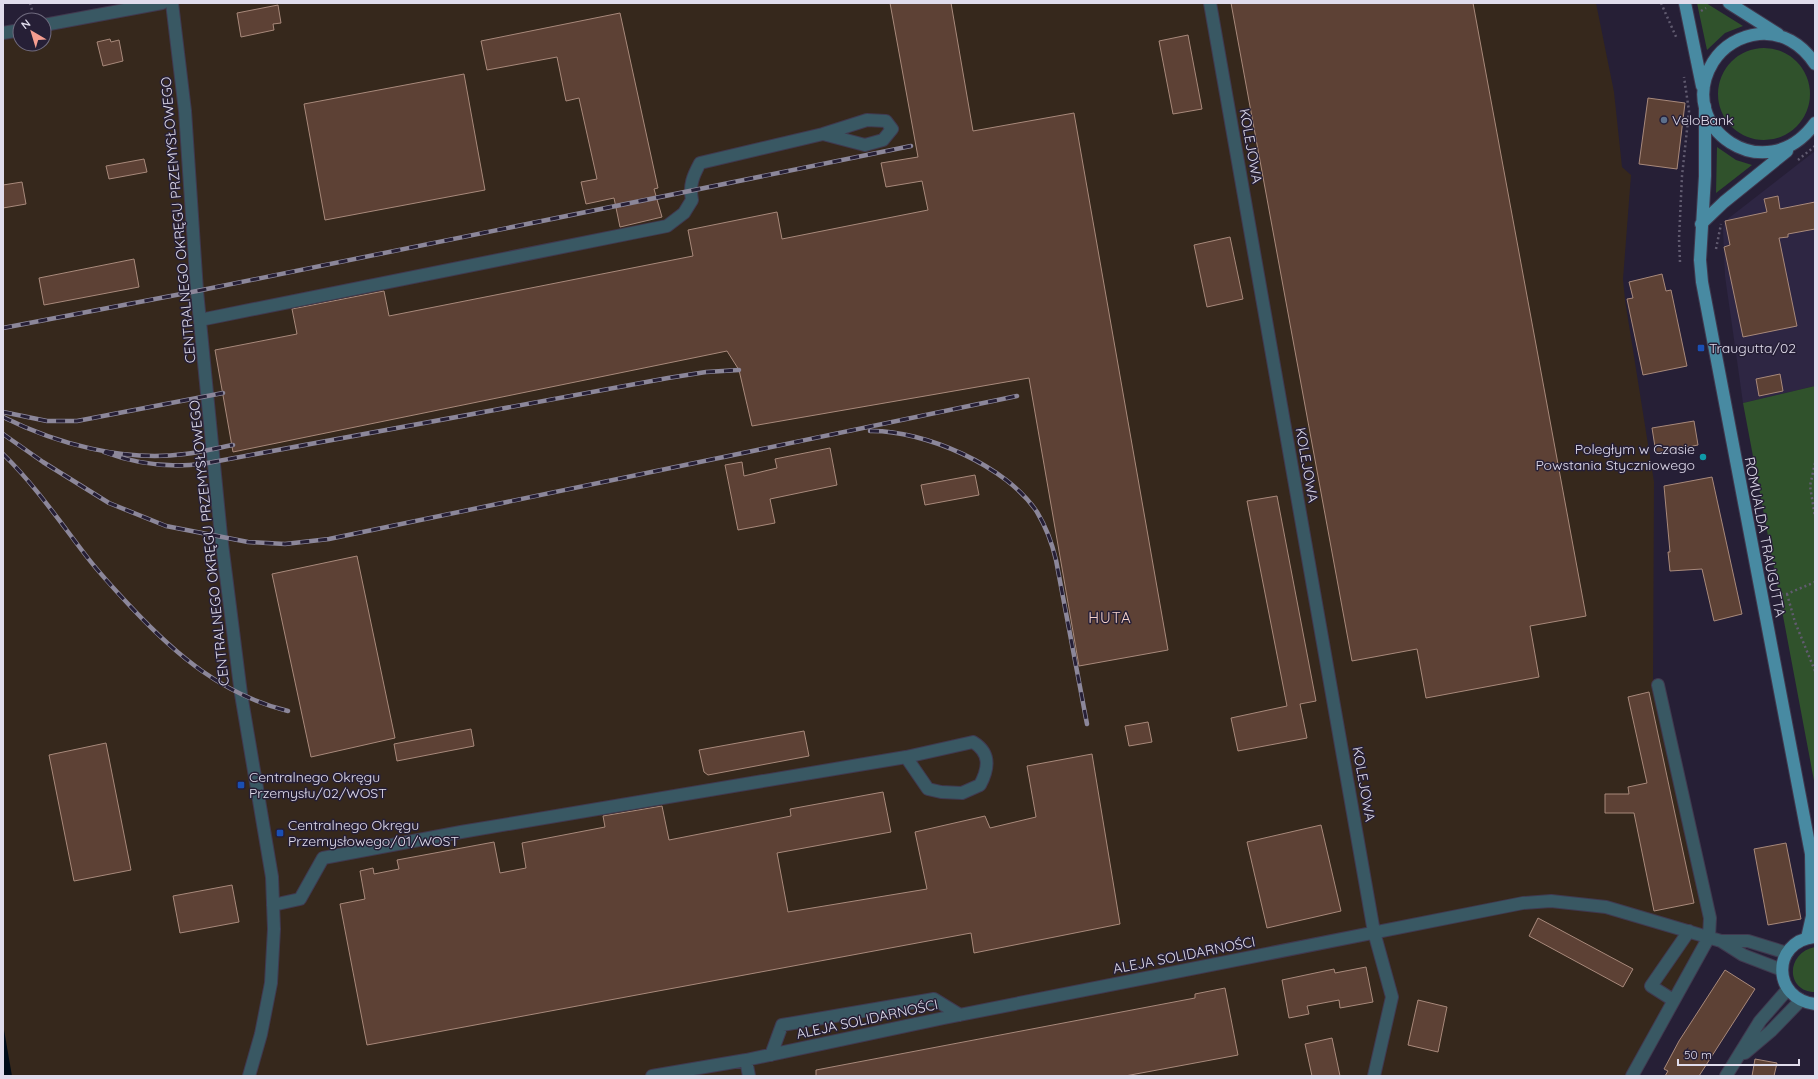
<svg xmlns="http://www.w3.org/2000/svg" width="1818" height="1079" font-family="Quicksand,sans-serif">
	<rect width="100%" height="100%" fill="#261f36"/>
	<!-- built -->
	<path fill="#2e2643" d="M1815 151V386L1743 403 1725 276 1723 229 1725 221Z"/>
	<!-- industrial -->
	<path fill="#36281c" d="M162 3H1596L1614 92 1622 167 1631 175 1623 279 1625 300 1654 482 1653 681 1709 910V937L1632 1076H3V33L20 30V44H44V25Z"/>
	<!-- green -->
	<path fill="#30522c" d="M1697 3H1706L1743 26 1725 33 1707 50Z
		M1718 94a46 46 0 1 1 92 0a46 46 0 1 1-92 0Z
		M1717 147 1736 160 1752 165 1716 193Z
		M1815 386V786L1743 403Z
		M1815 947V992C1786 992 1785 953 1815 947Z"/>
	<!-- water -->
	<path fill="#000d19" d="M3 1024 12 1076H3Z"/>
	<!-- building -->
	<path fill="#5d4135" stroke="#a8897b" d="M890 3H951L973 131 1074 113 1168 650 1079 666 1029 378 752 426 739 370 727 351 233 452 215 350 297 334 292 309 384 291 389 316 693 256 688 230 777 212 782 239 928 210 922 181 886 187 881 163 918 157Z
		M1231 3H1473L1586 616 1530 626 1539 677 1426 698 1417 649 1352 661Z
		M278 5 281 23 273 24 274 30 241 37 237 13Z
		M620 13 658 188 654 189 662 217 620 227 614 198 586 204 581 182 597 179 579 98 566 101 557 57 487 70 481 41Z
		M1188 35 1202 109 1173 114 1159 41Z
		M110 39 111 42 119 40 123 61 103 66 97 42Z
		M464 74 485 190 325 220 304 104Z
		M1648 98 1685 103 1677 169 1639 164Z
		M144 159 147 172 109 179 106 166Z
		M22 182 26 204 3 208V185Z
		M1778 196 1780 209 1815 202V229L1788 234V237L1779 238 1797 326 1743 337 1724 247 1730 245 1725 221 1767 212 1764 199Z
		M1230 237 1243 299 1207 307 1194 245Z
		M134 259 139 287 44 305 39 278Z
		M1662 274 1666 291 1671 290 1687 366 1643 375 1627 299 1633 298 1629 282Z
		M1780 374 1783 391 1759 396 1756 379Z
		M1694 421 1698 445 1656 453 1652 428Z
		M830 448 837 485 770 499 775 523 738 530 725 465 742 462 744 476 777 468 775 459Z
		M975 475 979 495 925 505 921 485Z
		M1712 477 1742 614 1714 621 1702 569 1670 571 1668 552H1670L1664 486Z
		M1277 496 1316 701 1300 704 1307 738 1238 751 1231 718 1287 706 1247 501Z
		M357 556 395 738 311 757 272 574Z
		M1649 692 1694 903 1654 911 1634 813H1605V794H1629L1628 787 1647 783 1628 697Z
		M1148 722 1152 742 1129 746 1125 726Z
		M471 729 474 746 397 761 394 744Z
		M804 731 809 756 708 775 704 772 699 750Z
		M106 743 131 870 74 881 49 755Z
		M1092 754 1120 924 974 953 971 933 367 1045 340 904 365 899 360 871 373 868 374 874 399 869 397 860 494 842 500 873 526 868 522 843 605 827 603 816 662 806 669 840 791 816 790 809 883 792 891 832 777 853 788 912 927 889 915 832 985 816 990 828 1036 817 1027 766Z
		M1321 825 1341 911 1267 928 1247 842Z
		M1786 843 1801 919 1768 925 1754 849Z
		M232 885 239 922 180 933 173 896Z
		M1538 918 1633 969 1623 987 1529 936Z
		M1366 967 1373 1002 1340 1008 1339 1000 1307 1006 1309 1014 1289 1018 1282 980 1334 969 1335 973Z
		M1725 970 1755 989 1699 1076H1665L1668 1071 1664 1069 1679 1041Z
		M1225 988 1238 1055 1125 1076H816V1070L1195 998V994Z
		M1418 1000 1447 1007 1438 1052 1408 1045Z
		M1332 1038 1340 1076H1312L1305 1044Z
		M1755 1059 1777 1063 1774 1076H1752Z"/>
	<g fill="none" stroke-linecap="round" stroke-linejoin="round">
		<!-- minor casing -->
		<g stroke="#40394f" stroke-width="14">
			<path id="minor" d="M172 3 185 111 197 291 221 536 241 694 272 877 274 929 271 983 261 1034 249 1076
				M1210 3 1374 932 1392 997 1374 1076
				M44 25 162 3
				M3 33 20 30
				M200 320 667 226 684 213 692 200C689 185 693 176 700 163L823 134 867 120 886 121 892 129 883 140 865 145 823 134
				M273 905 300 899 323 858 461 832 906 757 973 742C991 753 989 768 980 785L962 793 941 792 928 789 906 757
				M1721 941H1748L1787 953
				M1673 1000 1651 986 1689 931
				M1745 1053 1771 1031 1801 1000
				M771 1055 782 1025 934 999 960 1015
				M746 1060 749 1076
				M652 1076 746 1060 944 1018 1523 903 1551 901 1606 907 1721 941 1743 955 1782 970
				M1632 1076 1709 937 1710 918 1658 685
				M1726 1076 1760 1021 1788 989"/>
		</g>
		<!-- major casing -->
		<g stroke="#40394f" stroke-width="14">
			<path id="major" d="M1685 3 1702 86
				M1729 3 1778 34
				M1815 64C1802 44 1782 32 1759 34 1740 36 1723 46 1713 62 1673 128 1766 191 1815 123
				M1705 106V176L1700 260 1702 282 1811 854 1812 916 1807 938
				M1701 224 1724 202 1787 151
				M1814 937C1771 942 1772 999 1815 1004"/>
		</g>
		<!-- path -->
		<path stroke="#615b70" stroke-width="2.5" stroke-dasharray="2 3" stroke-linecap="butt" d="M30 3 32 10
			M1661 3 1677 39
			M1701 11 1706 8
			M1798 160 1815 146
			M1716 249 1721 224
			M1680 262 1679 239 1682 176 1689 111 1684 77
			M1815 463 1810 486 1815 517
			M1787 594 1795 622 1815 671
			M1776 595 1787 594 1815 582"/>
		<!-- minor -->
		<use href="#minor" stroke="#395863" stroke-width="12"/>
		<!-- major -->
		<use href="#major" stroke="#488aa2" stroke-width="12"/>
		<!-- rail casing -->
		<g stroke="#8c879a" stroke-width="4.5">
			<path id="rail" d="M3 328 197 291 911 146
				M3 412 47 421H77L223 393
				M3 417C57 444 124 462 185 454 201 452 217 448 233 445
				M870 431C924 430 1007 466 1037 512 1046 527 1052 543 1056 560L1087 724
				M3 434 43 462 109 503 166 526 248 542 285 544 329 539 1017 396
				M104 452C136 464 168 468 202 464L668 378 706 372 739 370
				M3 454C35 485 60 522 87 557 101 575 116 591 131 607 176 655 223 695 288 711"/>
		</g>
		<!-- rail -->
		<use href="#rail" stroke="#261f36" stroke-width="3" stroke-dasharray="9" stroke-linecap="butt"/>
	</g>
	<!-- markers -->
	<circle fill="#5c6f8a" stroke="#261f36" stroke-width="1.5" cx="1664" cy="120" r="4"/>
	<g fill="#1a4fb4" stroke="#261f36" stroke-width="1.5">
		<rect x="1697" y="344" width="8" height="8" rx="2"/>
		<rect x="237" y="781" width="8" height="8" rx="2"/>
		<rect x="276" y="829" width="8" height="8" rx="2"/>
	</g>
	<circle fill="#0f9aa8" stroke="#261f36" stroke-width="1.5" cx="1703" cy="457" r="4"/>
	<g text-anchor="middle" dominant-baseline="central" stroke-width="3" stroke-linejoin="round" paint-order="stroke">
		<!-- poi labels -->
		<g font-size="14" fill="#e0dcec" stroke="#261f36" text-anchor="start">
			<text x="1672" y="120">VeloBank</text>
			<text x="1709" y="348">Traugutta/02</text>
			<text x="1695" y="449" text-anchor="end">Poległym w Czasie<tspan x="1695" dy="16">Powstania Styczniowego</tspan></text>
			<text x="249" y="777">Centralnego Okręgu<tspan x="249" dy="16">Przemysłu/02/WOST</tspan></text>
			<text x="288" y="825">Centralnego Okręgu<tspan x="288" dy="16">Przemysłowego/01/WOST</tspan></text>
		</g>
		<!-- street labels -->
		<g font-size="14" fill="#e0dcec" stroke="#261f36">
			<text transform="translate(1251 146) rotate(80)">KOLEJOWA</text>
			<text transform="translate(178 220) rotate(-95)">CENTRALNEGO OKRĘGU PRZEMYSŁOWEGO</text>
			<text transform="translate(1307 465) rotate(80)">KOLEJOWA</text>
			<text transform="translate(1765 537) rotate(79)">ROMUALDA TRAUGUTTA</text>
			<text transform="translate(209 543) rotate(-96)">CENTRALNEGO OKRĘGU PRZEMYSŁOWEGO</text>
			<text transform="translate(1364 784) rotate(80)">KOLEJOWA</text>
			<text transform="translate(1184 955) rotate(-11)">ALEJA SOLIDARNOŚCI</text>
			<text transform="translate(867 1019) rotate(-12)">ALEJA SOLIDARNOŚCI</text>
		</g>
		<!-- neighbourhood labels -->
		<g font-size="15" letter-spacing="1" fill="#f4d1cb" stroke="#261f36">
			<text x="1110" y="617">HUTA</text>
		</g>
	</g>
	<!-- border -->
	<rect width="1818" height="1079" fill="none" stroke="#e0dcec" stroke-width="8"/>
	<!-- north arrow -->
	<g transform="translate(32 32) rotate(322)"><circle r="19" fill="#261f36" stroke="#706b7f"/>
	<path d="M0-3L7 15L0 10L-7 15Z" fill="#f59d90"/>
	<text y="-6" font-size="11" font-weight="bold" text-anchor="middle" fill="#e0dcec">N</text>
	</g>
	<!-- scale -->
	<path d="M1678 1059v6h121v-6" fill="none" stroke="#e0dcec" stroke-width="2"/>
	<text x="1684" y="1059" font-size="12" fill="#e0dcec" stroke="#261f36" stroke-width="3" paint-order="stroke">50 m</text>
</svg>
